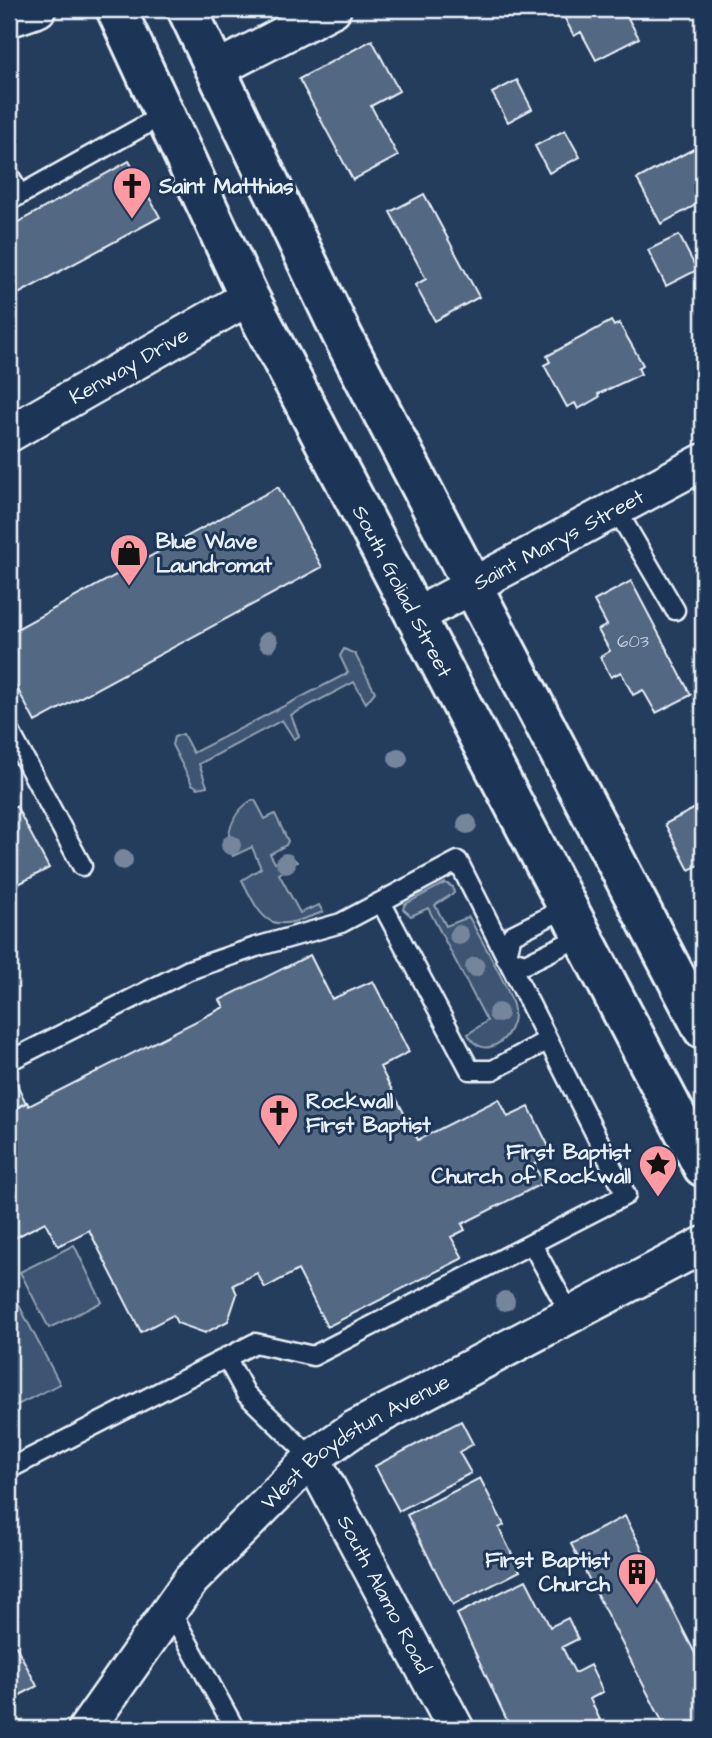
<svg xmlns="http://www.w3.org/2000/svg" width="712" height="1738" font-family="'Architects Daughter',sans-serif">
	<rect width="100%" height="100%" fill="#253d5d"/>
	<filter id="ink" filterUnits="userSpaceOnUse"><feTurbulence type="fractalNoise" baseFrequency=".0143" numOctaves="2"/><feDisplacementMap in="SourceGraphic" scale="14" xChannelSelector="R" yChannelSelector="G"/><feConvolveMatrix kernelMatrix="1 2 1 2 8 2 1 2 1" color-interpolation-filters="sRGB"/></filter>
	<g filter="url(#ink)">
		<!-- green -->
		<path fill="#3e5472" stroke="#93a2b5" stroke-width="2" d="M344 649 355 654 375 692 366 703 354 682 291 715 299 736 294 739 282 720 199 764 207 786 198 788 192 784 172 745 174 737 183 734 193 753 348 673 340 656Z
			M252 800H255L265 819 275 814 288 841 286 845 270 854 275 863 291 856 297 862 279 874 300 913 319 905 323 912C270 932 266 928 242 880L261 868 252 847 233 856 228 847C228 828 235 810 252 800Z
			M445 883 453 887 454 893 435 905 446 926 469 917C479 937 513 993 514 1011 516 1038 483 1064 468 1034L487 1021 428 908 411 916 403 909 405 904Z
			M74 1245 102 1302 49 1328 20 1272Z
			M9 1286 60 1384 9 1409Z"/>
		<!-- building -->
		<path fill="#536782" stroke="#e8f1f8" stroke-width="2" d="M560 9H623L639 38 596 60 581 32 574 36Z
			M372 40 399 91 371 106 398 156 353 180 299 79Z
			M517 80 532 109 508 122 492 93Z
			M565 130 580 157 549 173 535 146Z
			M703 144V201L661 224 637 179Z
			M129 161 160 217 9 299V227Z
			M424 194 479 297 435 321 415 285 426 279 390 212Z
			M679 235 697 270 666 286 648 250Z
			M611 321 614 326 619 323 643 365 638 368 641 374 598 394 599 397 578 409 575 403 567 407 544 365 550 362 547 356Z
			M278 487 322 567 35 722 9 673V633Z
			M631 581 691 695 656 713 643 690 633 695 621 672 611 677 600 657 610 651 598 630 607 625 594 601Z
			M703 804V863L689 870 665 824Z
			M16 806 49 868 9 889V810Z
			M310 955 332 999 373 981 409 1052 380 1067 418 1140 499 1099 508 1117 529 1107 552 1153 534 1164 543 1183 462 1224 465 1230 451 1237 463 1258 327 1327 298 1270 265 1288 257 1273 233 1285 237 1294 228 1321 205 1333 177 1323 173 1315 141 1332 89 1230 58 1246 45 1222 9 1241V1111L27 1102 29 1106 224 1007 220 1000Z
			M12 1074 26 1103 9 1112V1076Z
			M461 1421 473 1444 459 1452 471 1473 399 1511 375 1466Z
			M480 1478 504 1525 499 1528 520 1571 453 1605 407 1515Z
			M625 1516 703 1669V1729H666L571 1544Z
			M526 1580 550 1627 568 1618 578 1639 562 1647 575 1673 590 1665 603 1692 590 1699 600 1720 582 1729H511L457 1614Z
			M16 1646 37 1686 9 1701V1650Z"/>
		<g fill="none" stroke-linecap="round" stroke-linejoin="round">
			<!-- lane casing -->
			<g stroke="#e8f1f8" stroke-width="23">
				<path id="lane" d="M9 174 19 195
					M9 201 163 115
					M616 509 675 610
					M9 730 82 866
					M381 902 470 1070H493L548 1040
					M566 908 512 935 506 958 525 964 582 936
					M9 1061 189 970 256 947 341 923 458 861 626 1195 313 1356 255 1343 9 1469
					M532 1244 570 1314
					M226 1357 246 1394 312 1458
					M170 1610 235 1729"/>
			</g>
			<!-- street casing -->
			<g stroke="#e8f1f8" stroke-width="40">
				<g id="street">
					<path d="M9 19 38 9"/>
					<path d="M215 70 333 9"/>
					<path id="s1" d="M9 434 249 297"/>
					<path id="s2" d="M414 617 703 462"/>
					<path id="s3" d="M312 1458 456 1729"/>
					<path id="s4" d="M86 1729 191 1580 312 1458 354 1429 703 1245"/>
				</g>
			</g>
			<!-- primary casing -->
			<g stroke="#e8f1f8" stroke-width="44">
				<g id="primary">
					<path id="s5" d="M116 9 249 297 703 1167"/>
					<path d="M187 9 342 335 703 1029"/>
				</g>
			</g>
			<!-- lane -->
			<use href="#lane" stroke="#1d3557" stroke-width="18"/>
			<!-- street -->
			<use href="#street" stroke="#1d3557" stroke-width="35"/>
			<!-- primary -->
			<use href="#primary" stroke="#1d3557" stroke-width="38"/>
		</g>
		<!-- trees -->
		<g fill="#74869c">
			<circle cx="268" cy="642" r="10"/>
			<circle cx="398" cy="758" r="10"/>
			<circle cx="467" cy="824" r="10"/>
			<circle cx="231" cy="845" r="10"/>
			<circle cx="123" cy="860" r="10"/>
			<circle cx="286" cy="863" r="10"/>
			<circle cx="459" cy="935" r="10"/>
			<circle cx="475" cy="967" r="10"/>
			<circle cx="498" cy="1013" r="10"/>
			<circle cx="505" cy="1301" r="10"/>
		</g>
	</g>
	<!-- icons -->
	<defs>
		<g id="church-pin" transform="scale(2.0125)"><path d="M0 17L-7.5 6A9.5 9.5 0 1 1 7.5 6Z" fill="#ff9aa2" stroke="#1d3557"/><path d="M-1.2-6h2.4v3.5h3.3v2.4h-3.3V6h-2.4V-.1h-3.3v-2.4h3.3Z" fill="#111"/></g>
		<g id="shop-pin" transform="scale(2.0125)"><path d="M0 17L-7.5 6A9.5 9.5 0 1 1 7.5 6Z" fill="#ff9aa2" stroke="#1d3557"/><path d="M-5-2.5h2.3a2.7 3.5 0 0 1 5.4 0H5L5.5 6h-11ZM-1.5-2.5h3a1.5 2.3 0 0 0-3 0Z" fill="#111"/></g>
		<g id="sight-pin" transform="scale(2.0125)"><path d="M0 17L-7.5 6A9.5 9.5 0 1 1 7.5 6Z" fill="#ff9aa2" stroke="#1d3557"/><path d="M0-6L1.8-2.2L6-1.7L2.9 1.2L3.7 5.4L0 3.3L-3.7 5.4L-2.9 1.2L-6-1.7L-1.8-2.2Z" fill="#111"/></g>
		<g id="building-pin" transform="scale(2.0125)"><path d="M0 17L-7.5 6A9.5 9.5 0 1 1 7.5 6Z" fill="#ff9aa2" stroke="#1d3557"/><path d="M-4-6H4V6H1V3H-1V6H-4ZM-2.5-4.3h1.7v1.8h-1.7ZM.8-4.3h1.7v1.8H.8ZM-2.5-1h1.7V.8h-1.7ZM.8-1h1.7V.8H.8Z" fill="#111"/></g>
	</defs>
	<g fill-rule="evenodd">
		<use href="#church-pin" x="132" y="186"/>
		<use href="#shop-pin" x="129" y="553"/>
		<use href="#church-pin" x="279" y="1113"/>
		<use href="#sight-pin" x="658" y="1164"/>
		<use href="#building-pin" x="637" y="1572"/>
	</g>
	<g text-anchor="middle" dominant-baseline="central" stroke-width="6" stroke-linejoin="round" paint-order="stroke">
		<!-- number labels -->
		<g font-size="18" fill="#c3ceda">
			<text x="633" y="641">603</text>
		</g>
		<!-- poi labels -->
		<g font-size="21" font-weight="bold" fill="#e8f1f8" stroke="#1d3557" text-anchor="start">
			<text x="159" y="186">Saint Matthias</text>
			<text x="156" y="541">Blue Wave<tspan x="156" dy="24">Laundromat</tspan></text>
			<text x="306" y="1101">Rockwall<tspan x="306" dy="24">First Baptist</tspan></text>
			<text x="631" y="1152" text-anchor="end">First Baptist<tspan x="631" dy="24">Church of Rockwall</tspan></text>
			<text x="610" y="1560" text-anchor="end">First Baptist<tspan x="610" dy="24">Church</tspan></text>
		</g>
		<!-- street labels -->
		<g font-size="21" fill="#e8f1f8" stroke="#1d3557">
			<text stroke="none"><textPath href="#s1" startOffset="138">Kenway Drive</textPath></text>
			<text stroke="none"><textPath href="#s2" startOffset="164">Saint Marys Street</textPath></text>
			<text stroke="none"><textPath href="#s5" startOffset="649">South Goliad Street</textPath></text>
			<text stroke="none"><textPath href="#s4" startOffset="399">West Boydstun Avenue</textPath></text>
			<text stroke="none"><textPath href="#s3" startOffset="154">South Alamo Road</textPath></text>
		</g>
	</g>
	<!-- margin -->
	<rect width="712" height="1738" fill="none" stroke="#1d3557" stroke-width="35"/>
	<rect x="18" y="18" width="677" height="1703" fill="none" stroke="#e8f1f8" stroke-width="2.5" filter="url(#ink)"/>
</svg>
